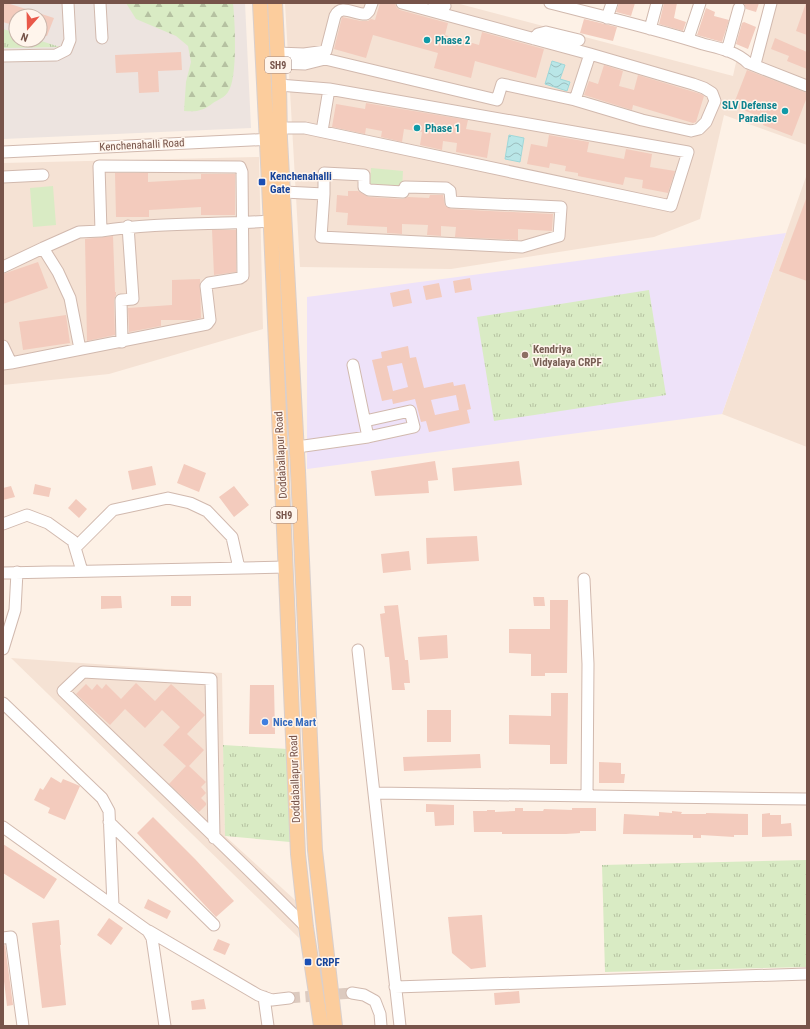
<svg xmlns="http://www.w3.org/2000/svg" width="810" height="1029" font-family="'Roboto Condensed',sans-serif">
	<defs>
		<pattern id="grass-tufts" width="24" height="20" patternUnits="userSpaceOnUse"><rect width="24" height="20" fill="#d9ebc4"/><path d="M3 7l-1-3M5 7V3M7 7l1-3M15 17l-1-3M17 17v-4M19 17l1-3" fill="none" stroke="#b5c1a1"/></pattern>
		<pattern id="forest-firs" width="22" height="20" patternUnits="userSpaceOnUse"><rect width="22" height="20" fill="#d9ebc4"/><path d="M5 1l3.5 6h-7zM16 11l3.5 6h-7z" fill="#b5c1a1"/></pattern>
		<pattern id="water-waves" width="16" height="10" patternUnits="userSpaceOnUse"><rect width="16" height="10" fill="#b9e6e7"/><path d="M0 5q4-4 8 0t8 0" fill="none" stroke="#9bbdbd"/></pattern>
	</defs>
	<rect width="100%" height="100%" fill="#fdf1e6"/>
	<!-- residential -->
	<path fill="#f5e2d4" d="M285 3H456L733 76 737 58 752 62 765 3H807V145L724 115 700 219 654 237 451 269 300 267Z
		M259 157 263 329 109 374 3 385V163Z
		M807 174V447L722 414Z
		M11 658 222 673 225 836 295 900 299 938Z"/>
	<!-- industrial -->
	<path fill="#ede4e0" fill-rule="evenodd" d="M3 3H245L251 128 3 139ZM16 16H40V40H16Z"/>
	<!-- education -->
	<path fill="#eee2f9" d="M786 233 722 414 307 469V297Z"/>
	<!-- grass -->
	<path fill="url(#grass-tufts)" d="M3 29 16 33V40H38L60 47 3 48Z
		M649 290 666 395 494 421 477 317Z
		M223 745 288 749 290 842 225 836Z
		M807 860V967L605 972 602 865Z"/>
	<!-- forest -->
	<path fill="url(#forest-firs)" d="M126 3H233C235 21 238 79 228 92 225 97 218 100 213 103 203 111 197 112 184 111L186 82 191 62 188 46 176 36 136 19Z"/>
	<!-- pitch -->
	<path fill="#d9ebc4" d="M371 168 403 171 402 190 370 187Z
		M53 186 56 225 33 227 30 188Z"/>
	<!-- water -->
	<path fill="url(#water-waves)" stroke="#9fd8d9" d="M552 61 565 65 560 79 570 82 567 91 545 84Z
		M509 135 524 138 520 162 505 159Z"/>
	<!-- building -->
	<path fill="#f3cbbd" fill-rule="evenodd" d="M3 3H7L54 18 47 36 40 34V16H16V26L3 22Z
		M380 3 395 4 397 8 400 10 448 23 445 35 479 45 482 32 544 49 536 78 475 61 471 78 434 68 438 53 373 35 366 58 334 49 342 17 361 21H368L371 19 375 20Z
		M619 3H635L631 16 616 12Z
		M664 3H677L674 18 686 22 683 31 659 24Z
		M744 3H759L756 12 746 9Z
		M806 3H807V35L796 31Z
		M706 8 715 12 714 16 729 20 722 42 697 35Z
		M584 19 617 27 613 41 580 33Z
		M744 22 756 27 748 49 736 44 742 23Z
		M775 38 807 52V69L787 61 789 56 771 49Z
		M181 52 182 70 158 71 159 92 139 93 138 72 116 73 115 55Z
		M604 65 623 71 619 86 634 90 638 75 701 94 704 96 696 122 693 123 633 105 632 110 584 95 589 81 598 84Z
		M747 70 807 93V97L792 136 763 125 765 119 733 106Z
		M366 103 468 120 466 129 491 133 487 158 456 152 457 143 443 141 442 150 420 145 422 132 404 129 402 142 381 137 382 131 366 128 365 134 332 127 336 104 365 109Z
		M549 135 589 142 587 152 624 159 626 149 652 154 650 167 675 171 668 193 642 188 643 180 625 177 623 185 578 176V173L565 171 566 166 550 163 549 168 527 164 531 144 547 147Z
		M115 173H148V182L201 179V174H235V215H201V207L149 210V217H116Z
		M348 191H358L369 197 403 199 408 197 429 198 430 195H443L445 205 451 209 553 214 552 231 518 229V240L455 237 456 227 441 226V236L427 235 428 225 402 224V234L387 233V227L347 225 348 213 336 212 337 195 348 196Z
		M806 199H807V281L779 271Z
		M212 230H236V272L214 275Z
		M113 236 115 292H116V295L114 300 115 335 87 341 85 239Z
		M38 262 48 288 3 304V274Z
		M470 278 472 290 455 293 453 281Z
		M200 279 201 318 192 320H161V326L129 332 128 308 172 305V280Z
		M439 283 442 297 426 300 423 286Z
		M409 289 412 303 393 307 390 293Z
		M66 315 70 343 23 350 19 322Z
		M408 346 410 358 416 357 424 388 453 382 454 386 465 384 471 409 467 410 470 423 429 432 426 421 421 422 415 399 393 404 392 399 382 401 372 360 382 358 381 352ZM402 363 408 387 393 391 387 366ZM456 395 459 410 435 415 431 400Z
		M435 461 438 480 428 481 429 493 375 496 371 471Z
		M519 461 522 485 454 491 452 468Z
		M184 464 206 473 199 492 177 483Z
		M152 466 156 485 132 490 128 471Z
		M35 484 51 488 49 497 33 494Z
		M11 486 15 497 3 500V488Z
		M234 486 249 505 234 517 219 497Z
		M76 499 87 509 79 518 68 508Z
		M477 536 479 561 427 564 426 538Z
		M409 551 411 570 383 573 381 554Z
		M101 596H121L122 608 101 609Z
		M171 596H191V606H171Z
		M533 597H544L545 606H534Z
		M550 600H568L567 673H545V676H531V654L509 653V629H550Z
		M398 605 405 660H408L410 683H404L405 690H392L389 657H385L380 614 385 613 384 606Z
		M447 635 448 658 420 660 418 637Z
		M136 683 155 701 171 684 205 715 187 734 204 750 189 766 206 782 201 787 206 793 201 798 206 803V805L199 812 169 784 186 766 163 745 180 727 162 710 145 728 125 709 110 725 76 694 86 684 92 690 97 684 102 689 106 684 121 699Z
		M250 685H274L275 734H249Z
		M551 693H568L567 764H550V745L509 744V715L551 716Z
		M427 710H451V742H427Z
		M480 754 481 768 404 771 403 757Z
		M599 762 621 763V774H625L624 783H599Z
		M51 777 61 783 63 779 80 786 65 820 48 813 50 808 34 800 40 788 43 790Z
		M426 804 454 805V825L435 826 434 812H426Z
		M515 808H523V811H543L544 809 572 810V808H596V831H580V833L566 834H502V832H474L473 811H487V810H495V812L515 811Z
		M672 811 682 812 681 814H706V813L748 814V835H734V837L701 835V838H693V835L623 834 624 814 659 816V812L672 813Z
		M770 813V815H781V824L791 823 792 836 762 837V814Z
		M153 817 195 859 234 901 216 917 137 833Z
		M3 844 57 879 44 899 3 873Z
		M148 899 171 911 167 919 144 908Z
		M482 915 486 967 471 969 452 953 448 917Z
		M109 918 123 928 111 945 97 935Z
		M59 920 61 945H60L66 1005 42 1008 32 923Z
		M218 939 230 944 225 955 213 950Z
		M5 945 13 1005 7 1006 3 973V946Z
		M519 991 520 1003 495 1005 494 993Z
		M204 999 206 1009 192 1010 191 1001Z"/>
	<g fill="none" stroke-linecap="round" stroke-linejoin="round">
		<!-- minor-tunnel -->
		<path stroke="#dccabf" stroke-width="11" stroke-dasharray="11 5.5" stroke-linecap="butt" d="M289 998 352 993"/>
		<!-- minor casing -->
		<g stroke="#d1b9ae" stroke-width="13">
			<path id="minor" d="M100 3 102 38
				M434 3 445 6
				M550 3C601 16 653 28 703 44 718 48 736 51 748 63L807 86
				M607 18 612 3
				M650 29 657 3
				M534 39 538 34 546 32 579 40
				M688 39 700 3
				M727 51 739 8
				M277 53 304 54 326 51 335 16C341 3 355 15 366 14L369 11 372 3
				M3 56 56 55 66 50 70 40 68 3
				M756 60 771 3
				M278 63 305 64 325 59 497 100 502 84 575 100 642 120 691 131 699 129 706 122 715 101 712 93 704 88 693 84 590 54 402 3
				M279 85 329 89 688 152 671 206 305 128H280
				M575 100 590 54
				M322 131 329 89
				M3 152 273 139
				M3 177 43 175
				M284 192 324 194 321 237 522 247 559 236 561 207 451 202 450 191 446 188 405 187 403 192 369 190 364 187V175L324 173V194
				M43 248 79 232 101 231
				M3 267 43 248 58 272 70 298 80 349
				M122 342 121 300 133 299 128 226
				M3 346 11 363 3 364
				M11 363 207 324 210 320 206 286 209 283 240 278 243 276 242 172 240 167 99 166 101 231C157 222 214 225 271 221
				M353 365 368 437
				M297 447 368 437 414 427 410 411 365 421
				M3 524 27 515 48 523 73 541 82 571
				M75 548 113 510 168 498 190 503 207 511 232 537 239 568
				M3 573 286 567
				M584 579 588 664 587 796
				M3 649 15 610 17 572
				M358 650 400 1026
				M3 703 102 798 109 811 113 905
				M374 793 807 799
				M109 822 214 925
				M3 827 148 931 152 938 165 1026
				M214 838 211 679 83 672 63 691C144 770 227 847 306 927
				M149 931 258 995 272 1000 289 998
				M3 938 11 937 23 1026
				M395 987 807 974
				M352 993 364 995 375 1001 380 1014 381 1026
				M264 997 268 1026"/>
		</g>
		<!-- major casing -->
		<g stroke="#d9cfcc" stroke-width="16">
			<path id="major" d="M260 3 269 183 298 854 306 927 321 1026
				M275 3 279 85 280 139 298 471 315 850 335 1026"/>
		</g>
		<!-- minor -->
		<use href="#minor" stroke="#fff" stroke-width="11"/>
		<!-- major -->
		<use href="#major" stroke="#fccd9d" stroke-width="14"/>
	</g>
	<!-- markers -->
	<g fill="#0f9aa8" stroke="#fff5ec" stroke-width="1.5">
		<circle cx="427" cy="40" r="4"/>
		<circle cx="785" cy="111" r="4"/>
		<circle cx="417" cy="128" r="4"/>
	</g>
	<g fill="#1a4fb4" stroke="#fff5ec" stroke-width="1.5">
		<rect x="258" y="178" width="8" height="8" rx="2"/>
		<rect x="304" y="958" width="8" height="8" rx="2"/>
	</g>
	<circle fill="#8d6e63" stroke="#fff5ec" stroke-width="1.5" cx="525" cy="355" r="4"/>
	<circle fill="#3f7fe0" stroke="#fff5ec" stroke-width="1.5" cx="265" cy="722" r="4"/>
	<g text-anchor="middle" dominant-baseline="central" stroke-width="3" stroke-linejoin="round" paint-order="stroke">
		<!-- shield labels -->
		<g fill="#fff5ec" stroke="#a0847b" stroke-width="1">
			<rect x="265" y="57" width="26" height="16" rx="3"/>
			<rect x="271" y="507" width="26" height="16" rx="3"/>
		</g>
		<g font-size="10" font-weight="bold" fill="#77544a">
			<text x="278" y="65">SH9</text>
			<text x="284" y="515">SH9</text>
		</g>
		<!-- culture labels -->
		<g font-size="11" font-weight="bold" fill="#0d838f" stroke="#fff5ec" text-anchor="start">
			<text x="435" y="40">Phase 2</text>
			<text x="777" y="105" text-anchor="end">SLV Defense<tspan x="777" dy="13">Paradise</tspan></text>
			<text x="425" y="128">Phase 1</text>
		</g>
		<!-- street labels -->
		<g font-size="11" fill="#77544a" stroke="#fff5ec">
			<text transform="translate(142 145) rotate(-3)">Kenchenahalli Road</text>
			<text transform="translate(281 455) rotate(-93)">Doddaballapur Road</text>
			<text transform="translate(295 779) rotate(-92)">Doddaballapur Road</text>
		</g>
		<!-- transit labels -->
		<g font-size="11" font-weight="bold" fill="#164399" stroke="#fff5ec" text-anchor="start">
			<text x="270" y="176">Kenchenahalli<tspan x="270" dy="13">Gate</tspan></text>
			<text x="316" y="962">CRPF</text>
		</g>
		<!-- education labels -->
		<g font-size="11" font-weight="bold" fill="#785e54" stroke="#fff5ec" text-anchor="start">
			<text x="533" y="349">Kendriya<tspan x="533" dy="13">Vidyalaya CRPF</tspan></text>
		</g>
		<!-- shop labels -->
		<g font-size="11" font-weight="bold" fill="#366cbe" stroke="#fff5ec" text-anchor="start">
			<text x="273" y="722">Nice Mart</text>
		</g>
	</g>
	<!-- border -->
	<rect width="810" height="1029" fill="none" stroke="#77544a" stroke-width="8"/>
	<!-- north arrow -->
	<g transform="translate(28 28) rotate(200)"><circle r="19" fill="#fff5ec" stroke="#c9b5ab"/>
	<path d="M0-3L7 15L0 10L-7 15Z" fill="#e95849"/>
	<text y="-6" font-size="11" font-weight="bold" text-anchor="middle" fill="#77544a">N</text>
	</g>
</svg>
